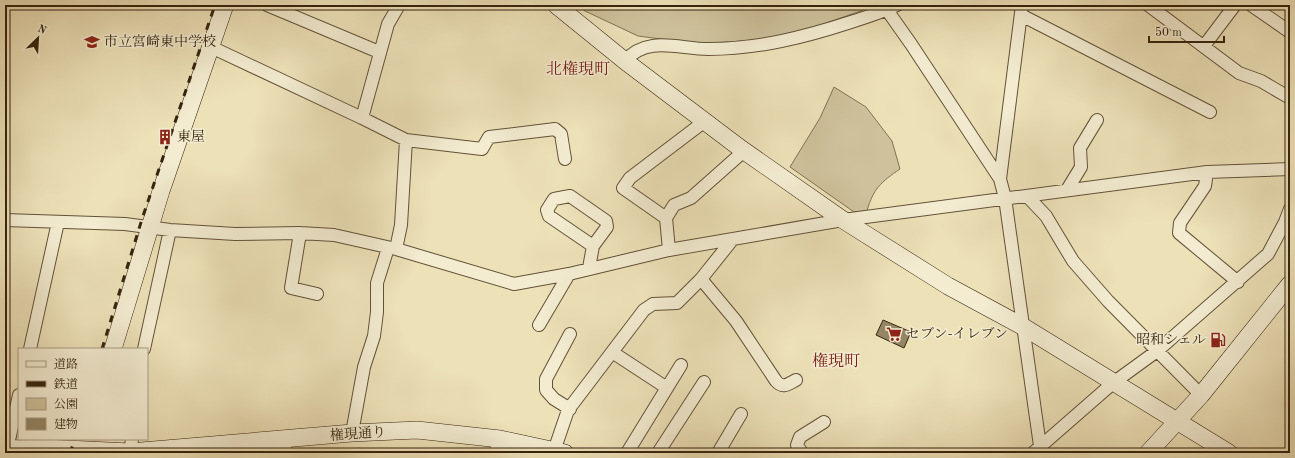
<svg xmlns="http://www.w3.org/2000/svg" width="1295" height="458" font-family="'Old Standard TT','Noto Serif JP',serif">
	<rect width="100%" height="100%" fill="#ede1b8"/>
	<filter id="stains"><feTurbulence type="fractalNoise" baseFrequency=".005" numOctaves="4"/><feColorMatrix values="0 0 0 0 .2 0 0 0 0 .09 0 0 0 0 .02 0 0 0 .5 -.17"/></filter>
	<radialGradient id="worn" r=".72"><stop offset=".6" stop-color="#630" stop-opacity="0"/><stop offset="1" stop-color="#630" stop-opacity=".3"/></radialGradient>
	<!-- green -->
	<path fill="#cec19b" stroke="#827254" d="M577 5H871L861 11 800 32 755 40 699 44 638 36 585 11Z
		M834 87 866 107 892 141 900 169C881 182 873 189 867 211L854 212 790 167 820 118Z"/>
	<!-- building -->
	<path fill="#958666" stroke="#35230d" d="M165 132 168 133 164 142 162 141Z
		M883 320 911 332 904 348 876 335Z
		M358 448 371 453H356Z"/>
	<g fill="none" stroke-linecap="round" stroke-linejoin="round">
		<!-- street casing -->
		<g stroke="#635238" stroke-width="14">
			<path id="street" d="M267 5 379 52
				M1022 5 1000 179 1005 198 1041 453
				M1148 5 1239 73 1261 81 1290 98
				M1251 5 1290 32
				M887 10 911 44 1000 179
				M1021 15 1210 112
				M1204 46 1235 5
				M211 47 362 118 406 140 482 149 489 137 555 129 561 134 565 159
				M625 61C647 35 679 49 708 49 758 49 805 37 851 22 867 17 883 12 897 5
				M362 118 388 24 399 5
				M1207 172 1205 186 1180 223 1179 233 1238 282
				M1067 190 1081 167 1080 148 1097 120
				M1027 196 1046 216 1073 261 1108 301 1201 395
				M666 218 674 205 691 198 744 151
				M5 220 125 224 170 230 235 234 300 233 334 235 396 249 514 284 569 274 669 250 843 220 1207 172 1290 169
				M300 233 291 288 317 294
				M396 249 401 225 406 140
				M669 250 666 218 623 188 630 178 705 121
				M589 268 593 246 607 227 606 221 570 196 554 199 547 210 549 216 593 246
				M701 279 736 321 776 381C783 389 788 384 796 380
				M539 325 569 274
				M30 349 58 222
				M144 349 170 230
				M612 352 667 388
				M570 409 554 399 546 390V379L570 334
				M352 433 364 367 374 336 377 312V283L388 248
				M7 449 19 395
				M554 451 568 410 644 310 653 304 677 303 701 279 733 239
				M130 452 132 439
				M1034 452 1113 383 1157 351 1268 254 1285 222 1290 209
				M283 453 287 439
				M495 453 500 439
				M627 453 681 365
				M658 453 704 382
				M718 453 741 414
				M802 453 797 445 800 437 824 422"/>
		</g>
		<!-- secondary casing -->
		<g stroke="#35230d" stroke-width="18">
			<path id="secondary" d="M556 5 625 61 740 148 843 220 948 286 1022 326 1229 453
				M113 349 161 191 225 5
				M5 449 45 448 130 452 352 433 417 430 500 439 565 453
				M1148 453 1201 395 1290 284"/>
		</g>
		<!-- street -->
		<use href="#street" stroke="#f3ecd1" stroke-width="12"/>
		<!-- secondary -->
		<use href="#secondary" stroke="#f3ecd1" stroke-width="17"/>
		<!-- rail -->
		<path stroke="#35230d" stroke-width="3" stroke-dasharray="7 7" stroke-linecap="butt" d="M102 349 142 219 215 5
			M70 453 75 439"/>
	</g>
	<!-- icons -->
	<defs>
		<g id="school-bare" transform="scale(1.2)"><path d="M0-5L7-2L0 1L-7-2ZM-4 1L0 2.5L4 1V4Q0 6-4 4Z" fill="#8f2418" stroke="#f3ecd1" stroke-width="2.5" paint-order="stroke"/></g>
		<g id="building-bare" transform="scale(1.2)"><path d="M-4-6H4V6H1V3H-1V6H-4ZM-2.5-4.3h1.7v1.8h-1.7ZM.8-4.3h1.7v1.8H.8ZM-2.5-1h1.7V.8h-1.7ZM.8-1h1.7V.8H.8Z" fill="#8f2418" stroke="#f3ecd1" stroke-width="2.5" paint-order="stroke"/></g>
		<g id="supermarket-bare" transform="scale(1.2)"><path d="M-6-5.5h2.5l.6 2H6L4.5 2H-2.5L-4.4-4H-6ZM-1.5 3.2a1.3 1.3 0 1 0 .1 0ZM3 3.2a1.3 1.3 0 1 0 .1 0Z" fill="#8f2418" stroke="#f3ecd1" stroke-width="2.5" paint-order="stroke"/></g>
		<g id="fuel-bare" transform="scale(1.2)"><path d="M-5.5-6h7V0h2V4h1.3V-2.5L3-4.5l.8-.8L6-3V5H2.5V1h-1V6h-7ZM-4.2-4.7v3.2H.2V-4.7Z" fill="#8f2418" stroke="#f3ecd1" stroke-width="2.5" paint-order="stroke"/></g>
	</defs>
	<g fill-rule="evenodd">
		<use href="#school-bare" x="92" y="42"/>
		<use href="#building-bare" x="165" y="137"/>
		<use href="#supermarket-bare" x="894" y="334"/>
		<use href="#fuel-bare" x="1218" y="340"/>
	</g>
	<g text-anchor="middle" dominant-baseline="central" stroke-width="3" stroke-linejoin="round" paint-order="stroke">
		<!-- poi labels -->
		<g font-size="14" fill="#35230d" stroke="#f3ecd1" text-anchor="start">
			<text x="104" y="42">市立宮崎東中学校</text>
			<text x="177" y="137">東屋</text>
			<text x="906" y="334">セブン-イレブン</text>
			<text x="1206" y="340" text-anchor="end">昭和シェル</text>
		</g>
		<!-- street labels -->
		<g font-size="14" fill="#35230d" stroke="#f3ecd1">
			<text transform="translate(358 434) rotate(-4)">権現通り</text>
		</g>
		<!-- quarter labels -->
		<g font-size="16" fill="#7a1f14" stroke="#f3ecd1">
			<text x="578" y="70">北権現町</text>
			<text x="836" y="362">権現町</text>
		</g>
	</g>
	<!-- margin -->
	<rect width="1295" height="458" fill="none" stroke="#ede1b8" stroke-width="20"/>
	<rect x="6" y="6" width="1283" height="446" fill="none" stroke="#35230d" stroke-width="2"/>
	<rect x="10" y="10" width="1275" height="438" fill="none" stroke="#35230d"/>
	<!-- legend -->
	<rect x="18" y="348" width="130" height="92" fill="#f3ecd1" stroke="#a79c83"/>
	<rect x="26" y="361" width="20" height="6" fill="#f3ecd1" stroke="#a79c83"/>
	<text x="54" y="368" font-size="12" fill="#35230d">道路</text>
	<rect x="26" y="381" width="20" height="6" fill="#35230d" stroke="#a79c83"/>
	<text x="54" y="388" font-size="12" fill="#35230d">鉄道</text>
	<rect x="26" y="398" width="20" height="12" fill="#cec19b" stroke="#a79c83"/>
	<text x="54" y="408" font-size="12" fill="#35230d">公園</text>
	<rect x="26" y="418" width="20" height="12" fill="#958666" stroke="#a79c83"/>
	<text x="54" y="428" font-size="12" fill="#35230d">建物</text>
	<!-- north arrow -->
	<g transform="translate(38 38) rotate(25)" stroke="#f3ecd1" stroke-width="3" paint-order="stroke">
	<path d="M0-3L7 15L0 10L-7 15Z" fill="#35230d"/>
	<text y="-6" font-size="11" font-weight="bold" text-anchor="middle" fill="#35230d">N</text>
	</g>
	<!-- scale -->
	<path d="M1149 36v6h75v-6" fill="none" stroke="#35230d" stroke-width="2"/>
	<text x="1155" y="36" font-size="12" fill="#35230d" stroke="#f3ecd1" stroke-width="3" paint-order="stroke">50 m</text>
	<rect width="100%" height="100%" filter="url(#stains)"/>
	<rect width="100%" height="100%" fill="url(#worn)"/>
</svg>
